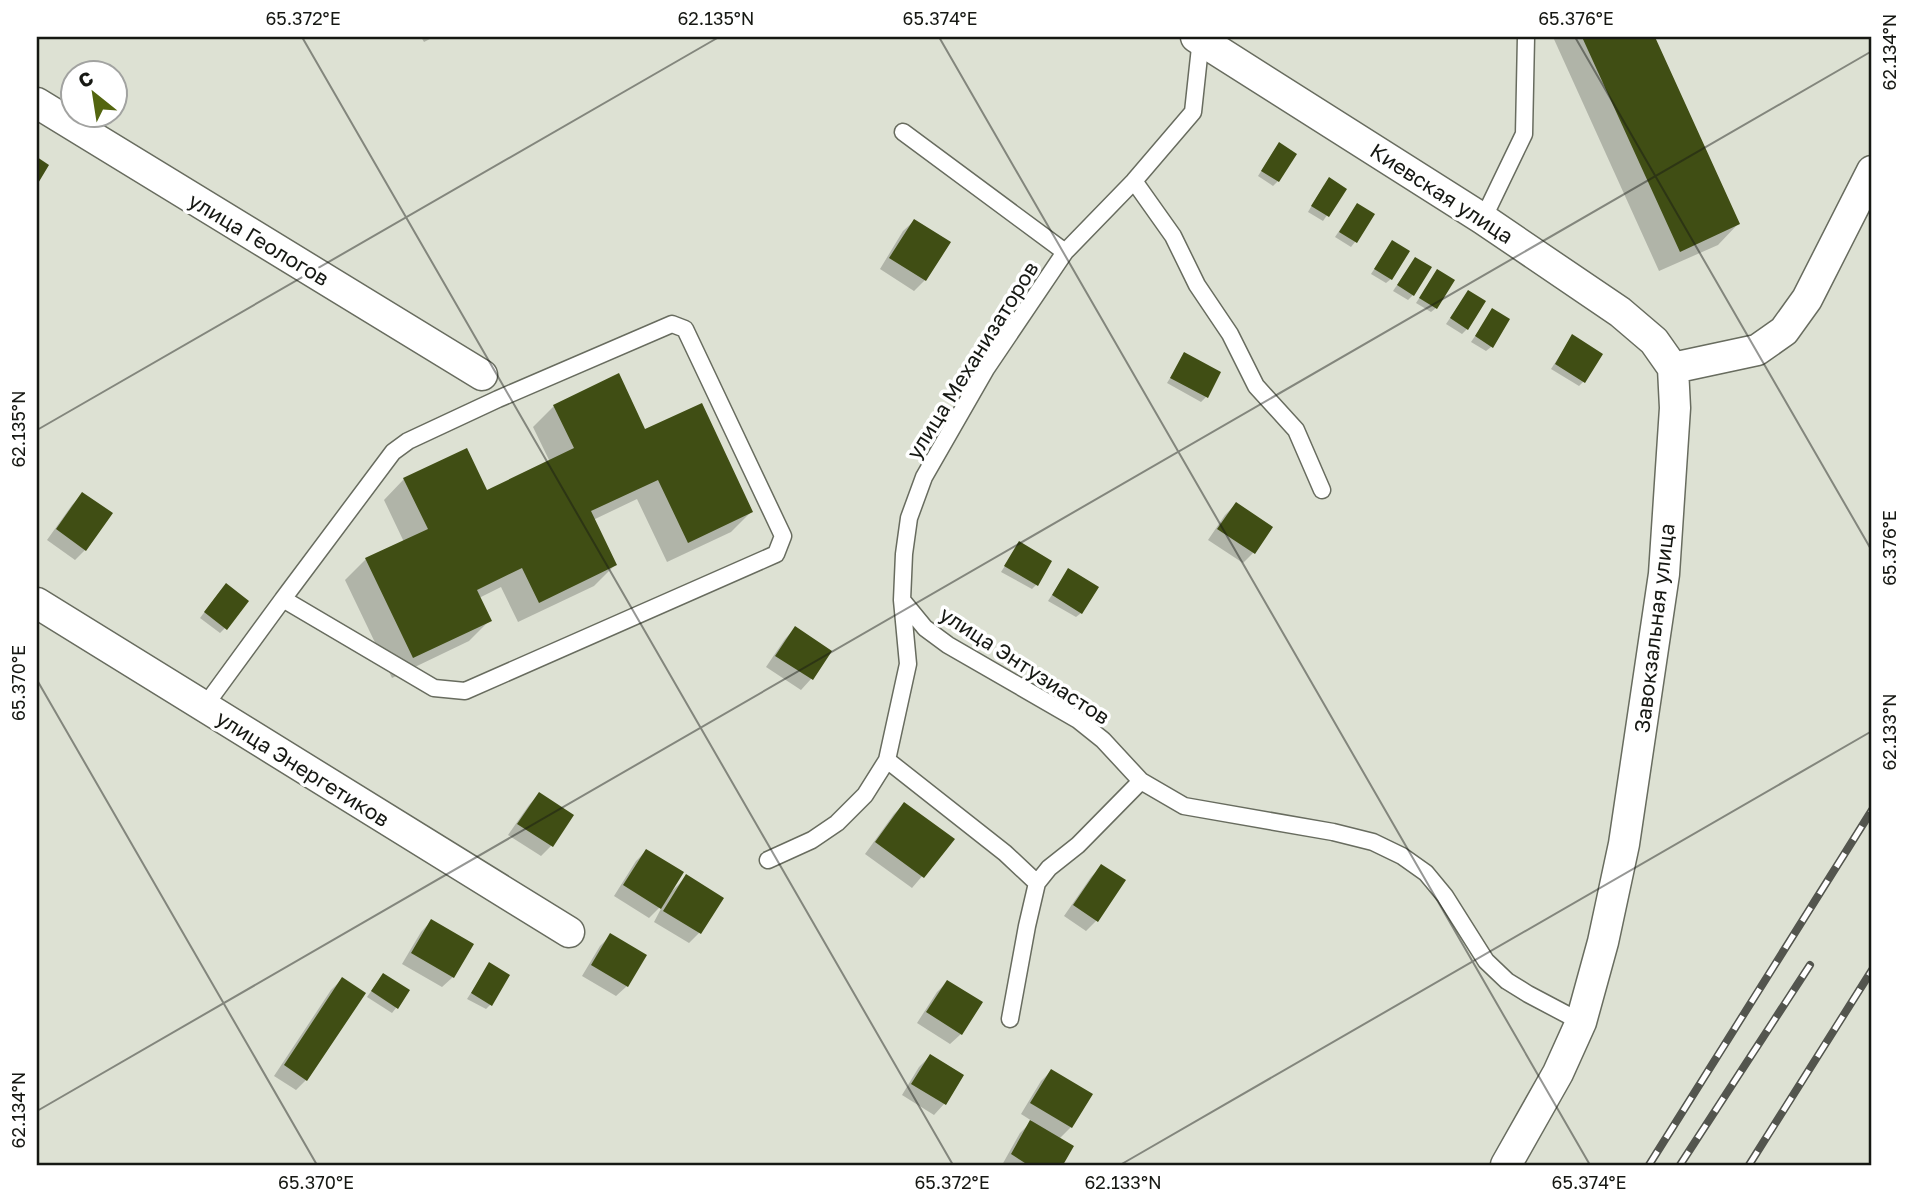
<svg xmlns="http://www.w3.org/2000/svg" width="1909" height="1202" font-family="'Golos Text',sans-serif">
	<rect width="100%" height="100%" fill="#dde1d3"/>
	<!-- shadow -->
	<path fill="#0003" d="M421 37H434L424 42Z
		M1553 37H1653L1738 224 1718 245 1659 271Z
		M1275 149 1278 181 1273 186 1258 176Z
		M1324 185 1345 189 1323 221 1308 212Z
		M1357 205 1355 242 1351 247 1335 237Z
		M914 221 925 280 914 291 880 269 903 231Z
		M1392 242 1391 279 1386 283 1371 274Z
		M1415 259 1413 295 1408 300 1393 291Z
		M1437 271 1436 308 1431 312 1416 303Z
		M1468 292 1467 329 1462 334 1446 324Z
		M1493 310 1491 347 1486 351 1471 342Z
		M1572 337 1584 381 1579 386 1551 369Z
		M1185 354 1206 397 1201 402 1167 383Z
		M554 406 644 432 751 512 731 532 667 562 637 499 593 520 615 565 594 586 518 622 501 587 479 598 490 620 469 641 392 678 345 580 366 559 404 542 384 500 404 479 486 492 550 462 533 427Z
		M83 494 85 550 75 560 47 540 72 505Z
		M1236 504 1253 553 1243 563 1208 540 1225 515Z
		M1019 544 1036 585 1032 589 1001 572Z
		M1068 570 1081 613 1076 617 1048 601Z
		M221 590 225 628 220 633 200 618Z
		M795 628 830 651 811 679 801 690 766 667 785 639Z
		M539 794 551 846 541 856 508 835 529 805Z
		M904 804 953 840 912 888 865 854 894 814Z
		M646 851 671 892 686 877 699 933 689 943 654 922 664 903 649 918 614 896 636 861Z
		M1102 866 1096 921 1086 931 1064 916 1091 877Z
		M431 921 453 977 442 987 402 964 421 932Z
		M611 935 627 986 616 996 582 976 600 946Z
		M489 965 491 1004 486 1009 467 999Z
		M342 979 306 1080 296 1090 274 1076 331 990Z
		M379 980 396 1008 392 1013 367 997Z
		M947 982 961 1034 950 1044 917 1023 937 992Z
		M930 1056 962 1076 944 1104 934 1115 902 1095 919 1067Z
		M1051 1071 1071 1127 1059 1139 1072 1147 1061 1165H1002L1020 1133 1032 1121 1021 1114 1041 1081Z"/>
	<!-- building -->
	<path fill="#404e14" d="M1582 37H1655L1740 224 1680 252Z
		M1279 142 1297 154 1279 182 1261 171Z
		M37 157 49 165 37 185Z
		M1329 177 1347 189 1329 217 1311 206Z
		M1357 203 1375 214 1357 243 1339 232Z
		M914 219 951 242 926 281 889 258Z
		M1392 240 1410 251 1392 280 1374 269Z
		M1415 257 1432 267 1414 296 1397 285Z
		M1437 269 1455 280 1437 309 1419 298Z
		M1468 290 1486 301 1468 330 1450 318Z
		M1492 308 1510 319 1493 348 1475 336Z
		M1572 334 1603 354 1585 383 1555 364Z
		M1184 352 1221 372 1208 398 1170 378Z
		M619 373 645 429 702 403 753 512 688 543 658 480 591 511 617 565 539 603 522 568 477 590 492 621 413 658 365 558 428 529 403 478 467 448 487 490 574 448 553 405Z
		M82 492 113 513 86 551 56 529Z
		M1236 502 1273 527 1255 554 1217 529Z
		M1019 541 1052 561 1038 586 1004 566Z
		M1068 568 1099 587 1082 614 1052 595Z
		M226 583 249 601 227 630 204 612Z
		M795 626 832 651 813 680 775 656Z
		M539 792 574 815 553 847 517 824Z
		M904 802 955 839 924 878 875 842Z
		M646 849 684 872 661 909 623 885Z
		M1101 864 1126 880 1098 922 1073 905Z
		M686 874 724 898 701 934 663 911Z
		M431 919 474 944 454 978 411 953Z
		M610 933 647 955 628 987 591 965Z
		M489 962 510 975 492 1006 471 993Z
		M383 973 410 990 398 1009 371 991Z
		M342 977 366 993 307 1081 284 1065Z
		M947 980 983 1002 962 1035 926 1012Z
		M930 1054 964 1075 946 1105 911 1084Z
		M1051 1069 1093 1094 1072 1128 1030 1103Z
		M1030 1120 1074 1146 1063 1165H1028L1011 1154Z"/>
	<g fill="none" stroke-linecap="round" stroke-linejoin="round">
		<!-- lane casing -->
		<g stroke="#686c5f" stroke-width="19">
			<path id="lane" d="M903 132 1065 252
				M1134 181 1173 236 1197 285 1230 334 1256 386 1296 430 1322 490
				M1483 219 1524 134 1526 37
				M672 324 685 329 783 536 776 554 465 691 434 688 283 599 393 452 408 441 498 399Z
				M902 600 925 628 948 645 1078 720 1103 740 1141 781 1184 806 1333 832 1373 842 1402 856 1426 873 1445 896 1486 961 1507 981 1528 994 1581 1022
				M204 707 283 599
				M887 760 1005 853 1037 883
				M768 860 812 840 837 823 865 795 887 760 908 664 902 600 904 554 909 518 924 477 986 369 1065 252 1134 181 1193 112 1201 38
				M1010 1019 1027 926 1037 883 1049 868 1078 845 1141 781"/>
		</g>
		<!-- street casing -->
		<g stroke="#686c5f" stroke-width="33">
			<path id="street" d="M1196 37 1483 219 1620 312 1654 341 1673 368
				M37 103 482 375
				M1673 368 1757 350 1784 331 1807 299 1872 171
				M37 603 569 932
				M1506 1165 1558 1073 1581 1022 1603 942 1624 844 1664 574 1675 408 1673 368"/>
		</g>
		<!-- lane -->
		<use href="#lane" stroke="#fff" stroke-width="16"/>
		<!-- street -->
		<use href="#street" stroke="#fff" stroke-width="30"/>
		<!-- rail casing -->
		<g stroke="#53554e" stroke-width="8">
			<path id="rail" d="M1649 1165 1872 810
				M1680 1165 1810 965
				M1749 1165 1872 970"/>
		</g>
		<!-- rail -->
		<use href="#rail" stroke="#fff" stroke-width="5" stroke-dasharray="16" stroke-linecap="butt"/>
	</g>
	<!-- ticks -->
	<path fill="none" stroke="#161813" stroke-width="2" stroke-opacity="0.45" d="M302 37 953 1165M939 37 1590 1165M1575 37 1872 551M37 430 719 37M37 680 317 1165M37 1111 1872 51M1120 1165 1872 731"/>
	<g text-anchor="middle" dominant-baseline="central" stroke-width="7" stroke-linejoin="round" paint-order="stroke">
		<!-- street labels -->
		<g font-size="21" fill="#161813" stroke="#fff">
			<text transform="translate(1442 193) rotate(33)">Киевская улица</text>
			<text transform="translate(259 239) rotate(31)">улица Геологов</text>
			<text transform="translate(972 360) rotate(-58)">улица Механизаторов</text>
			<text transform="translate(1654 628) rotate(-83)">Завокзальная улица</text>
			<text transform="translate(1025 665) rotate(33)">улица Энтузиастов</text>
			<text transform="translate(303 768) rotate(32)">улица Энергетиков</text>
		</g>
	</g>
	<!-- border -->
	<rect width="1909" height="1202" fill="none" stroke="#ffffff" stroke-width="77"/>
	<!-- north arrow -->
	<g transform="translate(94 94) rotate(330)"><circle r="33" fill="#ffffff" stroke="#a2a3a1" stroke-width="2"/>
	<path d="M0-5L12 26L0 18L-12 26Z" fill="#53650f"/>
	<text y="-10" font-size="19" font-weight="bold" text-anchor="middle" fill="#161813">С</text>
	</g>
	<rect x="38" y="38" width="1832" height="1126" fill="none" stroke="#161813" stroke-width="2.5"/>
	<g font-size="18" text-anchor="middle" fill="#161813">
		<text x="303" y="25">65.372°E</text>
		<text x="716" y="25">62.135°N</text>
		<text x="940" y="25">65.374°E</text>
		<text x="1576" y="25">65.376°E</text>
		<text transform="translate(1890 52) rotate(-90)" y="6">62.134°N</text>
		<text transform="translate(19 429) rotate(-90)" y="6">62.135°N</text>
		<text transform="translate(1890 548) rotate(-90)" y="6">65.376°E</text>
		<text transform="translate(19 683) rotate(-90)" y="6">65.370°E</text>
		<text transform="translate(1890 732) rotate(-90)" y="6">62.133°N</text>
		<text transform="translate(19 1110) rotate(-90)" y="6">62.134°N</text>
		<text x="316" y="1189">65.370°E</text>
		<text x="952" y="1189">65.372°E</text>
		<text x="1123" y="1189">62.133°N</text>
		<text x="1589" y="1189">65.374°E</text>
	</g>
</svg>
